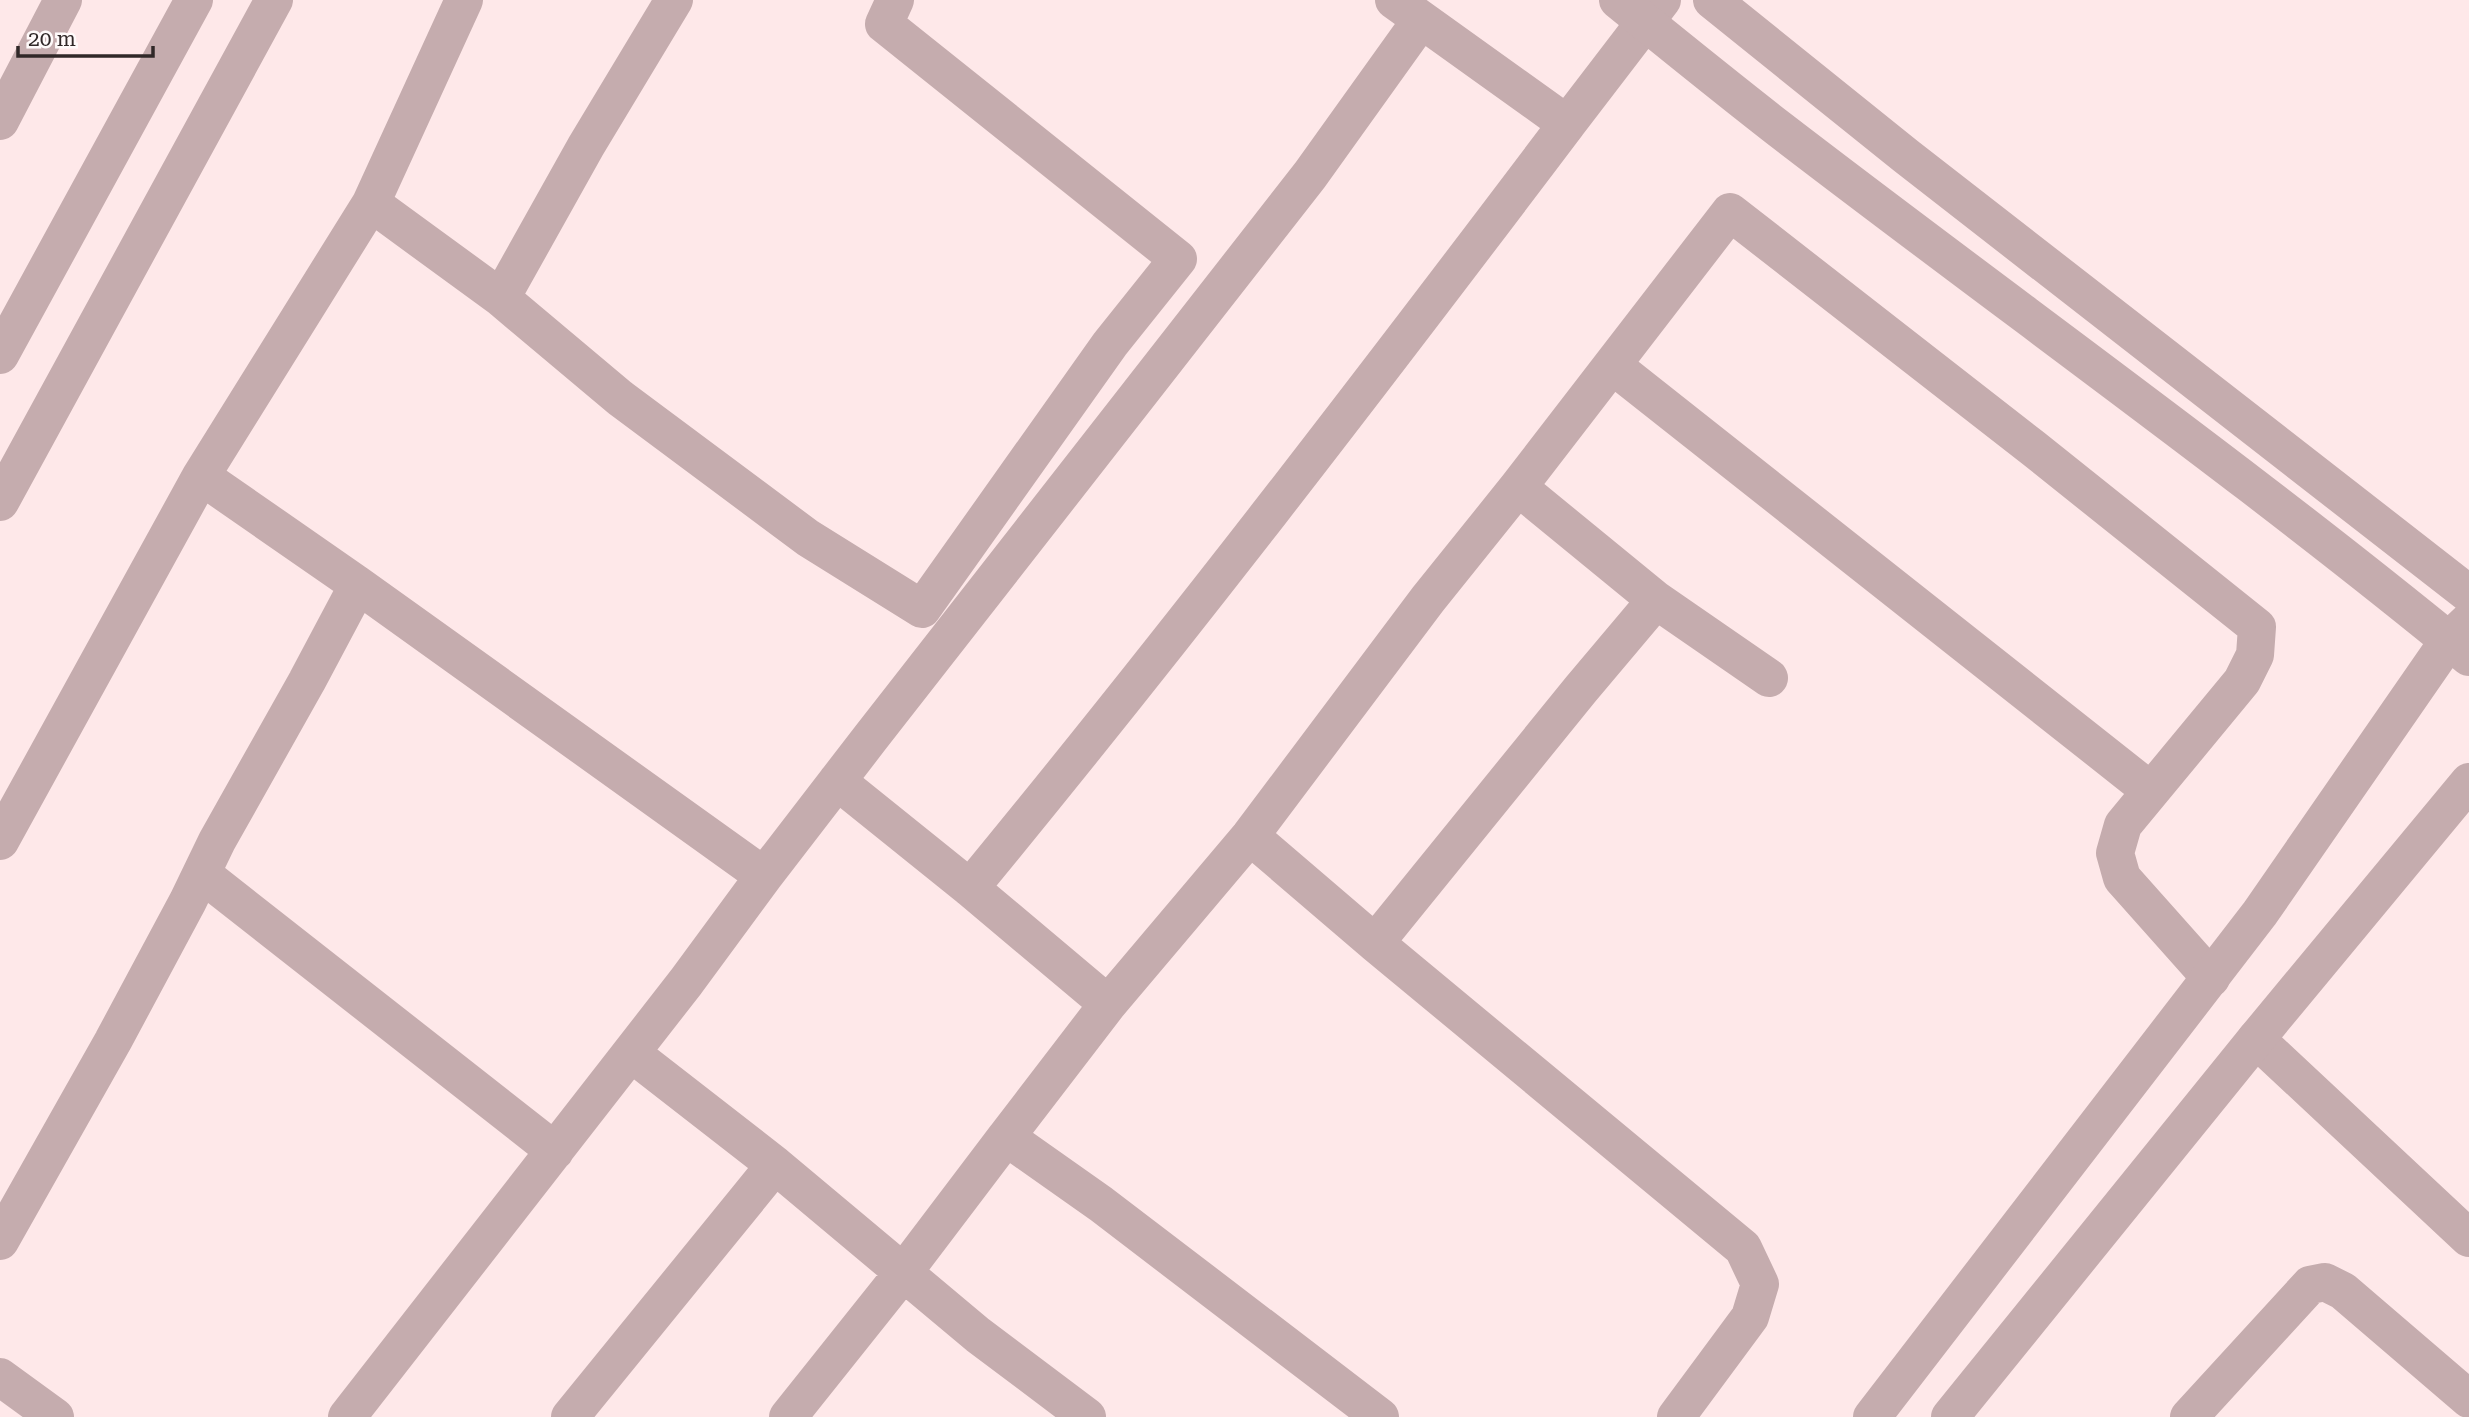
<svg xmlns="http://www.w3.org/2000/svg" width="2469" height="1417" font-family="'Roboto Serif',serif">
	<rect width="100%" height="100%" fill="#fee8e9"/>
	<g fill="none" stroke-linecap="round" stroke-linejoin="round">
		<!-- minor -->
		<path stroke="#c5acae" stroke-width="38" d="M464 0 371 203 201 476 358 585 764 876
			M674 0 586 146 501 298 620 398 808 538 922 609 1110 344 1178 259 884 24 895 0
			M1394 0 1567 124 1662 0
			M0 121 63 0
			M371 203 501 298
			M1612 365 2151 791
			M1518 487 1656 600 1769 678
			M1656 600 1581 689 1375 943 1743 1248 1760 1284 1750 1317 1676 1417
			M837 781 970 888 1108 1004 1250 836 1428 599 1518 487 1730 212 2033 448 2257 627 2255 655 2242 681 2123 825 2115 853 2122 878 2211 978
			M1250 836 1375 943
			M0 841 201 476
			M202 874 555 1151
			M970 888C1176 638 1372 382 1567 124
			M2256 1039 2469 1238
			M631 1053 775 1165 978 1335 1087 1417
			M1006 1137 1108 1004
			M0 1241 113 1041 188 901 217 841 307 681 358 585
			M0 1377 55 1417
			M347 1417 686 982 764 876 871 737 1310 175 1421 20
			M570 1417 775 1165
			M788 1417 903 1273 1006 1137 1101 1204 1380 1417
			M2189 1417 2310 1285 2325 1282 2343 1291 2469 1399"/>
		<!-- tertiary -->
		<path stroke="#c5acae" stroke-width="38" d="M1618 0C1671 43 1724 86 1778 128 2008 305 2245 473 2469 657
			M1712 0 1906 156 2469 594
			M0 355 194 0
			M0 502 274 0
			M1872 1417 2260 913 2449 640 2469 621
			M1950 1417 2256 1039 2469 782"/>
	</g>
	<!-- scale -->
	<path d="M18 46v10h135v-10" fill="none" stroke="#302828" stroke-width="3.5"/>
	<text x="28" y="46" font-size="21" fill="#302828" stroke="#fffafa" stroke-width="5" paint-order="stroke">20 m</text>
</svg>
